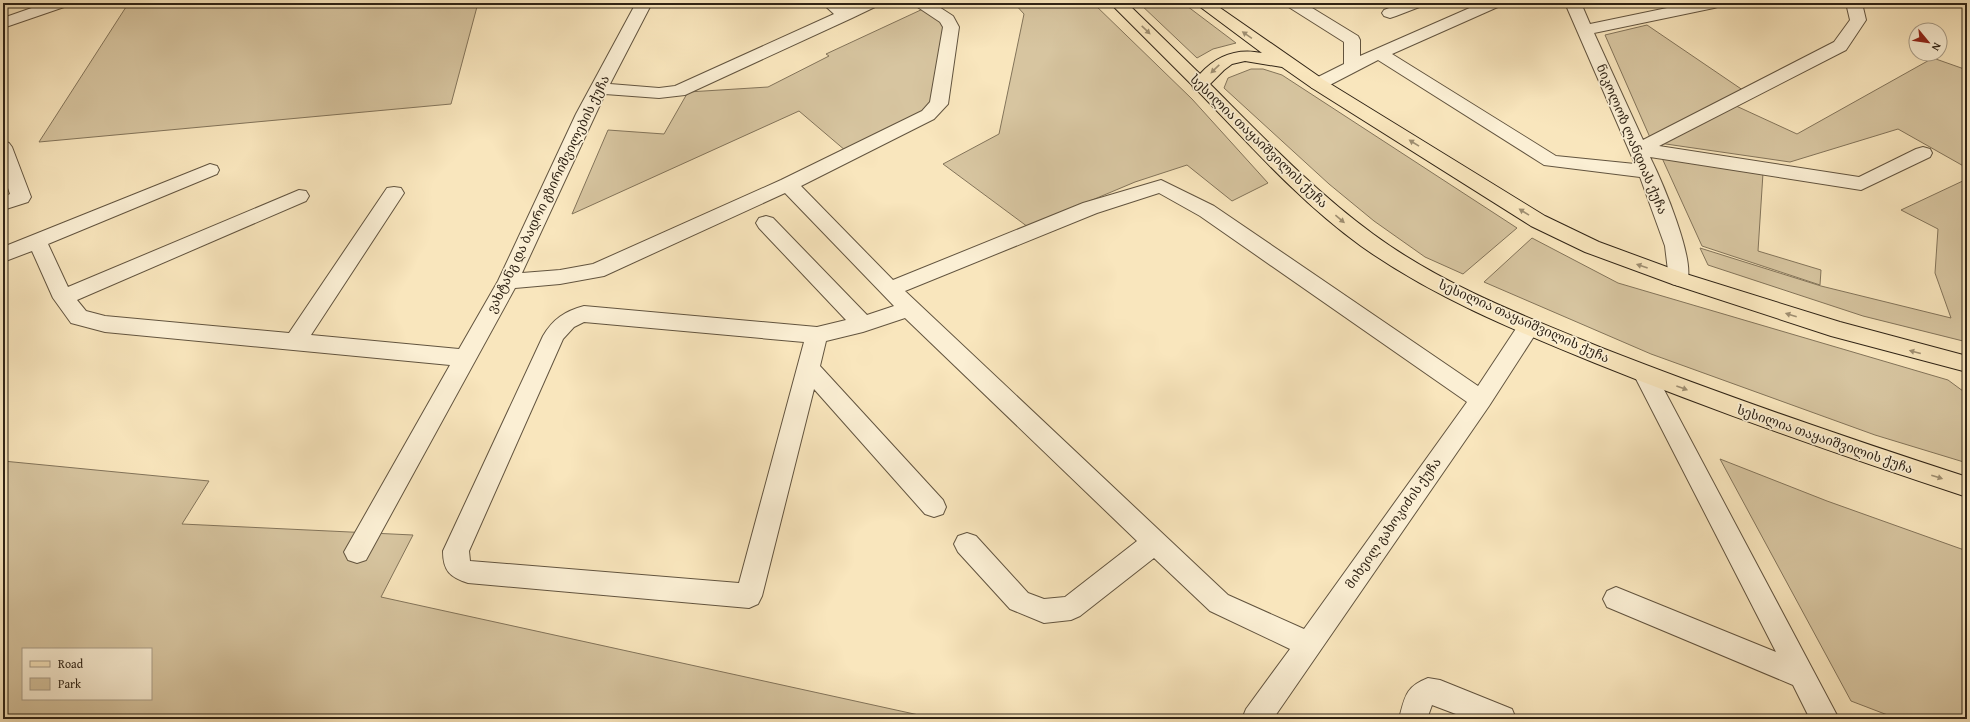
<svg xmlns="http://www.w3.org/2000/svg" width="1970" height="722" font-family="'Gentium Book Plus','Noto Serif Georgian',serif">
	<rect width="100%" height="100%" fill="#f9e6bd"/>
	<filter id="stains"><feTurbulence type="fractalNoise" baseFrequency=".005" numOctaves="4"/><feColorMatrix values="0 0 0 0 .2 0 0 0 0 .09 0 0 0 0 .02 0 0 0 .5 -.17"/></filter>
	<radialGradient id="worn" r=".72"><stop offset=".6" stop-color="#630" stop-opacity="0"/><stop offset="1" stop-color="#630" stop-opacity=".3"/></radialGradient>
	<!-- green -->
	<path fill="#d7c5a0" stroke="#83745a" fill-rule="evenodd" d="M178 3H478L451 104 39 142 126 7Z
		M1014 3H1093L1192 99 1268 183 1232 201 1187 165 1135 182 1028 227 943 164 999 134 1024 14Z
		M1139 3H1183L1236 43 1213 49 1197 58Z
		M925 8 945 24 930 107 846 151 799 111 572 214 608 130 664 134 688 92 768 87 829 56 826 54Z
		M1647 25 1753 97 1734 105 1797 134 1933 58 1967 70V168L1898 129 1790 162 1652 142 1605 35Z
		M1251 69H1263L1282 75 1517 228 1463 274 1425 257 1374 221 1329 184 1224 88 1228 78Z
		M1662 158 1763 173 1758 251 1821 270 1820 285 1702 246Z
		M1967 179V342L1863 316 1708 265 1700 248 1821 286 1951 318 1935 273 1938 229 1901 210Z
		M1532 238 1618 283 1948 380 1967 394V463L1875 435 1651 354 1484 282Z
		M1720 459 1827 501 1967 551V719H1898L1851 701Z
		M3 461 209 481 182 524 413 535 381 597 937 719H3ZM23 649H151V699H23Z"/>
	<g fill="none" stroke-linecap="round" stroke-linejoin="round">
		<!-- minor casing -->
		<g stroke="#62543f" stroke-width="2">
			<path id="minor" d="M46 3H69L67 6 3 28V18Z
				M636 3H652L610 84 659 88 675 86 834 14 822 3H840L847 8 858 3H879L877 6 852 18 685 95 659 98 605 94 522 273 560 270 593 264 781 180 922 111 930 102 943 27 940 22 916 6 914 3H933L953 16 959 27 948 104 934 119 801 186 893 280 1083 203 1161 180 1214 206 1478 386 1521 321 1529 319 1537 321 1540 327 1489 406 1273 719H1242L1246 709 1290 649 1210 611 1154 558 1080 616 1071 620 1044 623 1010 609 958 552 954 544 958 536 967 533 976 536 1028 593 1044 599 1065 597 1137 541 905 318 863 332 826 341 820 366 943 500 946 507 943 514 934 517 925 514 814 389 762 596 758 604 749 608 468 583C450 577 443 571 443 551L543 336C553 319 565 311 584 306L817 327 846 320 759 228 756 223 759 218 766 216 773 218 867 315 894 306 785 193 604 276 560 284 515 288 366 560 357 563 348 560 344 552 450 365 105 332 71 323 53 298 32 251 3 262V247L210 164 217 166 219 170 217 174 48 244 68 287 299 190 306 191 309 196 306 201 77 300 86 311 105 316 289 333 387 188 394 187 401 188 404 193 311 335 459 349 498 281 576 114ZM1159 193 1200 216 1467 402 1304 629 1228 595 905 291 1097 213ZM584 322 804 342 739 583 470 561 469 551 563 339 574 327Z
				M1285 3H1304L1358 36 1360 40V56L1481 3H1502L1500 6 1392 54 1556 156 1635 164 1565 3H1581L1590 24 1691 3H1722L1720 6 1714 8 1594 33 1643 140 1834 42 1850 20 1846 3H1862L1866 20 1846 50 1659 146 1859 177 1916 149 1923 147 1930 149 1932 153 1930 157 1861 190 1650 157C1661 179 1698 264 1686 284L1679 286 1672 284 1669 279 1665 246 1640 177 1544 165 1378 60 1324 88 1318 89 1312 88 1309 84 1312 80 1344 64V42L1287 6Z
				M1402 3H1424L1422 6 1396 16 1390 18 1384 16 1382 13 1384 10Z
				M3 141 9 143 12 147 31 197 28 202 3 210V197L10 194 3 173Z
				M1645 366 1653 369 1839 719H1810L1793 685 1607 607 1603 599 1607 591 1616 587 1776 652 1634 375 1637 369Z
				M1428 678 1440 680 1512 709 1516 719H1469L1432 705 1427 719H1399C1405 697 1405 687 1428 678Z"/>
		</g>
		<!-- major casing -->
		<g stroke="#2f2315" stroke-width="2">
			<path id="major" d="M1110 3H1127L1200 74C1217 55 1237 48 1262 53L1195 3H1213L1324 80 1545 216 1599 242 1686 274 1840 322 1967 356V372L1831 336 1672 284 1585 252 1531 226 1312 88 1282 67 1245 61 1232 64 1224 70 1210 84C1262 136 1314 191 1373 234 1442 285 1524 316 1602 348 1722 395 1844 437 1967 477V497C1842 456 1717 412 1595 363 1514 330 1433 297 1361 246 1300 202 1249 144 1197 90H1194L1192 85Z"/>
		</g>
		<!-- minor -->
		<use href="#minor" fill="#fbefd4" fill-rule="evenodd"/>
		<!-- major -->
		<use href="#major" fill="#f9e6bd" fill-rule="evenodd"/>
	</g>
	<!-- one-way arrows -->
	<defs><path id="oneway-solid" d="M-6-.8H1V-3.2L6.5 0L1 3.2V.8H-6Z"/></defs>
	<g fill="#9e8e71">
		<use href="#oneway-solid" transform="translate(1146 30) rotate(44)"/>
		<use href="#oneway-solid" transform="translate(1247 35) rotate(-145)"/>
		<use href="#oneway-solid" transform="translate(1215 69) rotate(136)"/>
		<use href="#oneway-solid" transform="translate(1414 143) rotate(-148)"/>
		<use href="#oneway-solid" transform="translate(1524 212) rotate(-148)"/>
		<use href="#oneway-solid" transform="translate(1340 219) rotate(40)"/>
		<use href="#oneway-solid" transform="translate(1642 266) rotate(-161)"/>
		<use href="#oneway-solid" transform="translate(1791 315) rotate(-162)"/>
		<use href="#oneway-solid" transform="translate(1915 352) rotate(-165)"/>
		<use href="#oneway-solid" transform="translate(1682 388) rotate(20)"/>
		<use href="#oneway-solid" transform="translate(1937 477) rotate(18)"/>
	</g>
	<g text-anchor="middle" dominant-baseline="central" stroke-width="3.5" stroke-linejoin="round" paint-order="stroke">
		<!-- street labels -->
		<g font-size="13" fill="#2f2315" stroke="#fbefd4">
			<text transform="translate(1632 139) rotate(67)">ნიკოლოზ ლანდიას ქუჩა</text>
			<text transform="translate(1259 141) rotate(44)">სესილია თაყაიშვილის ქუჩა</text>
			<text transform="translate(548 194) rotate(-64)">ვახტანგ და ბადრი გზირიშვილების ქუჩა</text>
			<text transform="translate(1524 321) rotate(24)">სესილია თაყაიშვილის ქუჩა</text>
			<text transform="translate(1825 439) rotate(19)">სესილია თაყაიშვილის ქუჩა</text>
			<text transform="translate(1393 523) rotate(-55)">მიხეილ გახოკიძის ქუჩა</text>
		</g>
	</g>
	<!-- margin -->
	<rect width="1970" height="722" fill="none" stroke="#f9e6bd" stroke-width="16"/>
	<rect x="4" y="4" width="1962" height="714" fill="none" stroke="#2f2315" stroke-width="2"/>
	<rect x="8" y="8" width="1954" height="706" fill="none" stroke="#2f2315"/>
	<!-- legend -->
	<rect x="22" y="648" width="130" height="52" fill="#fbefd4" stroke="#a99d88"/>
	<rect x="30" y="661" width="20" height="6" fill="#f9e6bd" stroke="#a99d88"/>
	<text x="58" y="668" font-size="12" fill="#2f2315">Road</text>
	<rect x="30" y="678" width="20" height="12" fill="#d7c5a0" stroke="#a99d88"/>
	<text x="58" y="688" font-size="12" fill="#2f2315">Park</text>
	<!-- north arrow -->
	<g transform="translate(1928 42) rotate(119)"><circle r="19" fill="#fbefd4" stroke="#a99d88"/>
	<path d="M0-3L7 15L0 10L-7 15Z" fill="#8f2418"/>
	<text y="-6" font-size="11" font-weight="bold" text-anchor="middle" fill="#2f2315">N</text>
	</g>
	<rect width="100%" height="100%" filter="url(#stains)"/>
	<rect width="100%" height="100%" fill="url(#worn)"/>
</svg>
